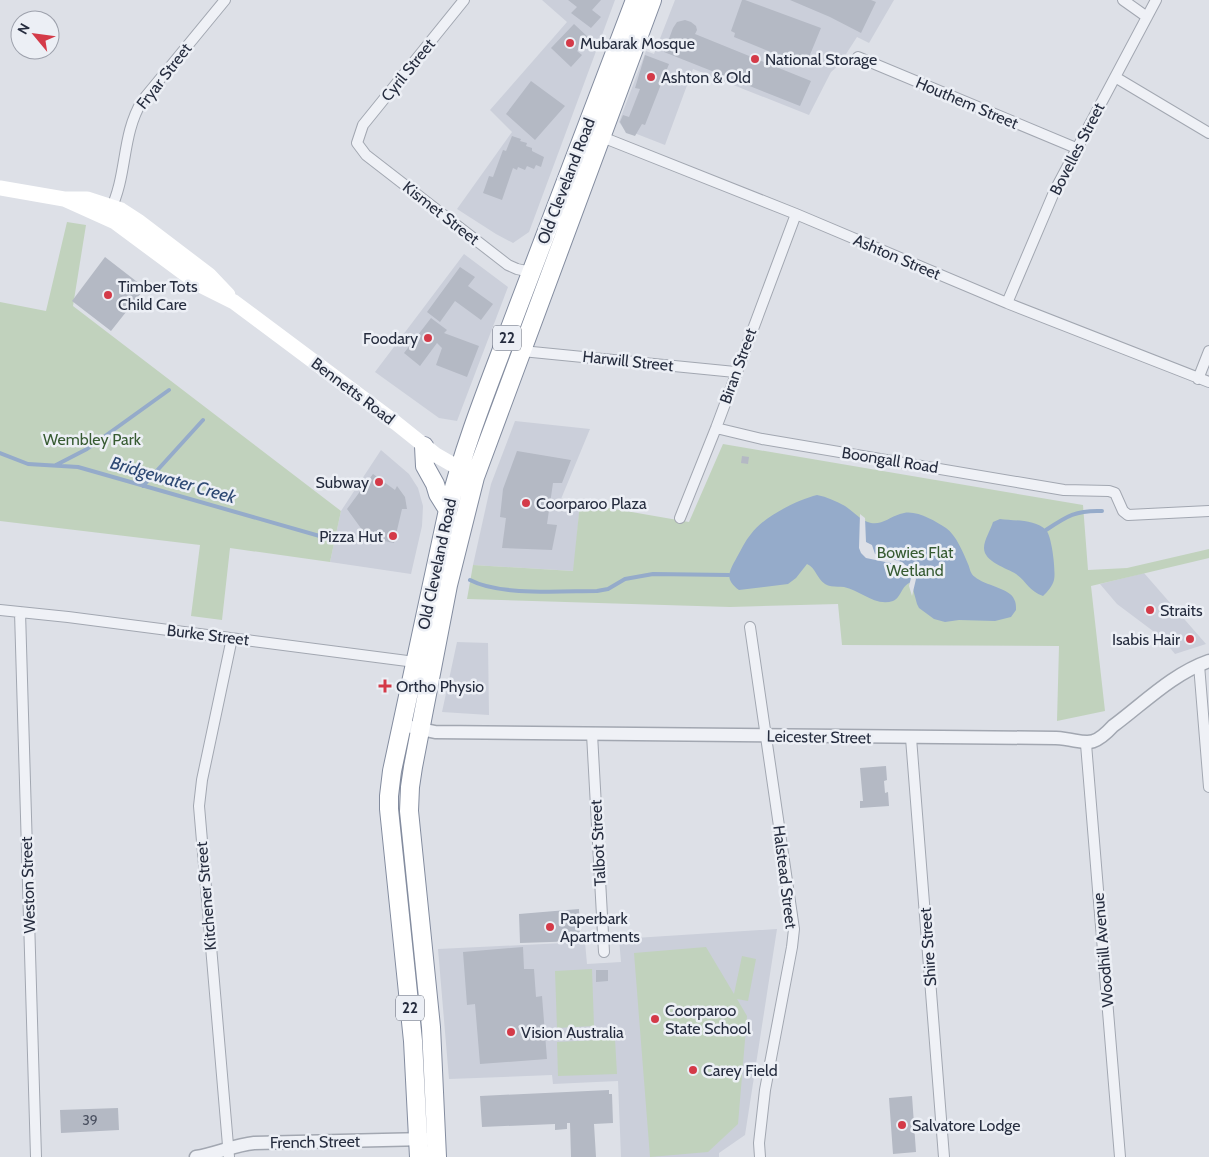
<svg xmlns="http://www.w3.org/2000/svg" width="1209" height="1157" font-family="Cabin,sans-serif">
	<rect width="100%" height="100%" fill="#dde0e7"/>
	<!-- built -->
	<path fill="#cbcfda" d="M542 0H615L529 232 513 243 496 234 457 209 512 132 490 110 567 22Z
		M675 0H894L869 43 857 37 839 65 831 72 809 115 693 69 665 145 624 129 619 122 646 51 654 54Z
		M464 254 508 287 457 421 439 418 375 372Z
		M515 421 590 429 561 499 580 503 574 571 473 565 491 484Z
		M381 450 409 474 418 488 423 506 422 526 411 574 330 562 341 511Z
		M1144 573 1206 644 1175 654 1161 637 1117 604 1100 584Z
		M457 642 488 643 489 715 442 712Z
		M777 929 745 1135 719 1153V1157H621L618 1081 553 1084 552 1075 449 1079 438 949 585 942 587 964 621 962 619 939Z"/>
	<!-- green -->
	<path fill="#c1d2bd" d="M67 222 86 225 73 306 341 511 330 562 230 548 222 620 191 616 200 545 0 521V302L46 311Z
		M723 444 1083 505 1088 570 1127 568 1209 549V558L1091 586 1105 711 1057 721 1059 646 842 645 838 604 730 607 467 599 473 565 573 571 580 503 689 522Z
		M706 947 734 994 742 956 756 959 748 1001 737 999 747 1016 738 1124 708 1152 650 1157 634 953Z
		M592 969 594 1026 557 1028 555 971Z
		M615 1039 617 1074 558 1076 557 1042Z"/>
	<!-- water -->
	<path fill="#95abca" d="M817 495C827 497 836 501 845 506 854 512 861 521 871 523 882 525 890 517 900 514 914 508 934 520 946 528 956 535 963 552 968 564 970 568 970 574 975 577 984 585 1011 589 1014 599 1016 602 1016 606 1016 610L1011 617 995 621 959 620 945 622 934 619 919 608 917 604 911 582C900 587 902 597 893 601 875 607 860 590 844 587 838 586 831 588 825 584 817 579 816 568 807 564L796 578 788 584 739 590C724 579 729 572 737 557 741 550 745 541 751 534 763 517 797 500 817 495Z
		M1000 519C1013 521 1035 519 1046 530 1052 536 1056 572 1054 580 1052 587 1048 591 1043 596 1029 591 1027 582 1016 574 1007 568 984 562 984 548 984 540 991 529 993 522Z"/>
	<!-- pier -->
	<path fill="#dde0e7" d="M860 514 865 518 866 542 872 545 875 554 902 562 913 572 916 579 912 596 909 586 911 578 904 568 895 564 866 558 861 553 859 548Z"/>
	<g fill="none" stroke-linecap="round" stroke-linejoin="round">
		<!-- stream -->
		<path stroke="#95abca" stroke-width="4" d="M0 453 28 464 78 467 337 541
			M56 465 87 449 169 390
			M143 486 203 420
			M1046 530C1067 516 1076 510 1102 511
			M470 580C500 596 562 591 597 591L608 589 625 579 653 574 729 575"/>
	</g>
	<!-- building -->
	<path fill="#b4b9c4" d="M568 0H601L592 10 601 17 591 28 571 13 577 7Z
		M742 0H745L821 28 807 62 802 61 800 64 734 37 735 33 731 31Z
		M790 0H871L876 2 861 33 830 17Z
		M685 20 691 22 696 26 697 30 695 34 811 81 800 106 664 52 673 28 677 22Z
		M574 24 589 38 577 51 582 55 571 67 551 48Z
		M645 55 669 64 645 125 642 124 635 136 626 133 620 122 623 115 629 117 638 94 640 89 635 88Z
		M531 81 565 106 535 140 506 114Z
		M512 136 521 139 520 141 527 143 526 146 532 148V151L544 157 541 167 536 165 534 169 527 166 525 170 518 167 517 170 513 168 502 200 483 193 489 176 493 177 503 150 506 151Z
		M105 257 145 288 111 331 72 301Z
		M460 267 475 277 468 286 493 304 481 320 455 301 440 322 427 312Z
		M431 318 447 330 444 333 479 346 467 377 436 365 442 348 437 343 420 366 404 353Z
		M517 451 571 460 562 483H553L547 524 557 525 552 550 502 548 506 518 500 517 503 489Z
		M742 456 749 457 748 464 741 463Z
		M373 474 395 490 397 486 405 497 407 509H402L394 543 368 538 347 509Z
		M886 766 887 780 884 781 885 793 888 792 889 806 860 808V801H863L860 768Z
		M579 909 580 941 520 943 519 914Z
		M523 947 524 969H534L536 997 542 996 547 1059 480 1064 475 1004 467 1005 463 952Z
		M596 970H608V981L596 982Z
		M593 1029V1039L569 1040V1030Z
		M609 1090V1094H612L613 1123 594 1124 596 1157H571L570 1123H567V1129L555 1130V1124L482 1127 480 1096Z
		M912 1096 916 1152 893 1154 889 1098Z
		M118 1108 119 1130 61 1133 60 1110Z"/>
	<g fill="none" stroke-linecap="round" stroke-linejoin="round">
		<!-- minor casing -->
		<g stroke="#a2a7b1" stroke-width="12">
			<path id="minor" d="M464 0 363 125 357 143 366 155 508 265 517 269 531 272
				M1123 0 1147 17
				M858 57 1076 148
				M1115 77 1209 133
				M597 135 796 214 1007 303 1209 382
				M110 211C128 174 121 136 142 101L225 0
				M1007 303 1055 190 1156 0
				M522 351 735 372
				M1198 379 1209 351
				M716 428 762 439 1064 490 1109 491 1115 493 1123 511 1128 515 1209 511
				M680 518 716 428 796 214
				M0 610 68 617 415 662
				M20 612 36 1157
				M750 627 794 929 792 947 765 1090 759 1143 760 1157
				M1199 665 1209 787
				M592 734 604 952
				M911 738 944 1157
				M1086 744 1120 1157
				M229 1157 199 806 202 780 232 638"/>
		</g>
		<!-- tertiary casing -->
		<g stroke="#a2a7b1" stroke-width="15">
			<path id="tertiary" d="M402 725 435 732 1056 738C1086 740 1090 751 1113 726 1144 703 1172 674 1209 661
				M196 1157C216 1154 234 1145 254 1143L426 1139"/>
		</g>
		<!-- trunk casing -->
		<g stroke="#838c9f" stroke-width="20">
			<path id="trunk" d="M424 446 425 466 435 484 438 494 448 510
				M419 1157 413 1041 389 809V796L392 771 448 510C465 441 493 374 518 307 557 205 596 102 635 0
				M437 1157 431 1027 409 811 410 787 413 767 448 585 475 477 652 0"/>
		</g>
		<!-- minor -->
		<use href="#minor" stroke="#eff1f6" stroke-width="10"/>
		<!-- tertiary -->
		<use href="#tertiary" stroke="#eff1f6" stroke-width="12"/>
		<!-- secondary -->
		<path stroke="#fff" stroke-width="15" d="M0 188 64 199H87L121 210 138 221 209 275 228 295
			M64 199 115 222 200 285 234 302 396 423 436 455 469 474"/>
		<!-- trunk -->
		<use href="#trunk" stroke="#fff" stroke-width="18"/>
	</g>
	<!-- markers -->
	<g fill="#d43a48" stroke="#eceff5" stroke-width="2">
		<circle cx="570" cy="43" r="5"/>
		<circle cx="755" cy="59" r="5"/>
		<circle cx="651" cy="77" r="5"/>
		<circle cx="108" cy="295" r="5"/>
		<circle cx="428" cy="338" r="5"/>
		<circle cx="379" cy="482" r="5"/>
		<circle cx="526" cy="503" r="5"/>
		<circle cx="393" cy="536" r="5"/>
		<circle cx="1150" cy="610" r="5"/>
		<circle cx="1190" cy="639" r="5"/>
		<path d="M382.5 678.5h5v5h5v5h-5v5h-5v-5h-5v-5h5z"/>
		<circle cx="550" cy="927" r="5"/>
		<circle cx="655" cy="1019" r="5"/>
		<circle cx="511" cy="1032" r="5"/>
		<circle cx="693" cy="1070" r="5"/>
		<circle cx="902" cy="1125" r="5"/>
	</g>
	<g text-anchor="middle" dominant-baseline="central" stroke-width="5" stroke-linejoin="round" paint-order="stroke">
		<!-- number labels -->
		<g font-size="14" fill="#4a5060">
			<text x="90" y="1120">39</text>
		</g>
		<!-- shield labels -->
		<g fill="#eceff5" stroke="#616776" stroke-width="1">
			<rect x="493" y="325.5" width="28" height="25" rx="4"/>
			<rect x="396" y="995.5" width="28" height="25" rx="4"/>
		</g>
		<g font-size="15" font-weight="bold" fill="#262d3f">
			<text x="507" y="338">22</text>
			<text x="410" y="1008">22</text>
		</g>
		<!-- poi labels -->
		<g font-size="16" fill="#262d3f" stroke="#eceff5" text-anchor="start">
			<text x="580" y="43">Mubarak Mosque</text>
			<text x="765" y="59">National Storage</text>
			<text x="661" y="77">Ashton &amp; Old</text>
			<text x="118" y="286">Timber Tots<tspan x="118" dy="18">Child Care</tspan></text>
			<text x="418" y="338" text-anchor="end">Foodary</text>
			<text x="369" y="482" text-anchor="end">Subway</text>
			<text x="536" y="503">Coorparoo Plaza</text>
			<text x="383" y="536" text-anchor="end">Pizza Hut</text>
			<text x="1160" y="610">Straits</text>
			<text x="1180" y="639" text-anchor="end">Isabis Hair</text>
			<text x="396" y="686">Ortho Physio</text>
			<text x="560" y="918">Paperbark<tspan x="560" dy="18">Apartments</tspan></text>
			<text x="665" y="1010">Coorparoo<tspan x="665" dy="18">State School</tspan></text>
			<text x="521" y="1032">Vision Australia</text>
			<text x="703" y="1070">Carey Field</text>
			<text x="912" y="1125">Salvatore Lodge</text>
		</g>
		<!-- street labels -->
		<g font-size="16" fill="#262d3f" stroke="#eceff5">
			<text transform="translate(408 70) rotate(-51)">Cyril Street</text>
			<text transform="translate(164 76) rotate(-52)">Fryar Street</text>
			<text transform="translate(967 103) rotate(23)">Houthem Street</text>
			<text transform="translate(1077 149) rotate(-63)">Bovelles Street</text>
			<text transform="translate(566 181) rotate(-69)">Old Cleveland Road</text>
			<text transform="translate(441 213) rotate(38)">Kismet Street</text>
			<text transform="translate(897 257) rotate(23)">Ashton Street</text>
			<text transform="translate(628 361) rotate(6)">Harwill Street</text>
			<text transform="translate(738 366) rotate(-70)">Biran Street</text>
			<text transform="translate(353 391) rotate(37)">Bennetts Road</text>
			<text transform="translate(890 460) rotate(9)">Boongall Road</text>
			<text transform="translate(437 564) rotate(-78)">Old Cleveland Road</text>
			<text transform="translate(208 635) rotate(7)">Burke Street</text>
			<text transform="translate(819 737) rotate(1)">Leicester Street</text>
			<text transform="translate(598 843) rotate(-93)">Talbot Street</text>
			<text transform="translate(785 877) rotate(83)">Halstead Street</text>
			<text transform="translate(28 885) rotate(-92)">Weston Street</text>
			<text transform="translate(206 896) rotate(-95)">Kitchener Street</text>
			<text transform="translate(928 947) rotate(-94)">Shire Street</text>
			<text transform="translate(1103 950) rotate(-95)">Woodhill Avenue</text>
			<text transform="translate(315 1142) rotate(-1)">French Street</text>
		</g>
		<!-- park labels -->
		<g font-size="16" fill="#375b32" stroke="#eceff5">
			<text x="92" y="439">Wembley Park</text>
			<text x="915" y="552">Bowies Flat<tspan x="915" dy="18">Wetland</tspan></text>
		</g>
		<!-- water labels -->
		<g font-size="18" font-style="italic" fill="#2e4974" stroke="#eceff5">
			<text transform="translate(173 480) rotate(16)">Bridgewater Creek</text>
		</g>
	</g>
	<!-- north arrow -->
	<g transform="translate(35 35) rotate(299)"><circle r="24" fill="#eceff5" stroke="#9da1ac"/>
	<path d="M0-4L9 19L0 12L-9 19Z" fill="#d43a48"/>
	<text y="-8" font-size="14" font-weight="bold" text-anchor="middle" fill="#262d3f">N</text>
	</g>
</svg>
